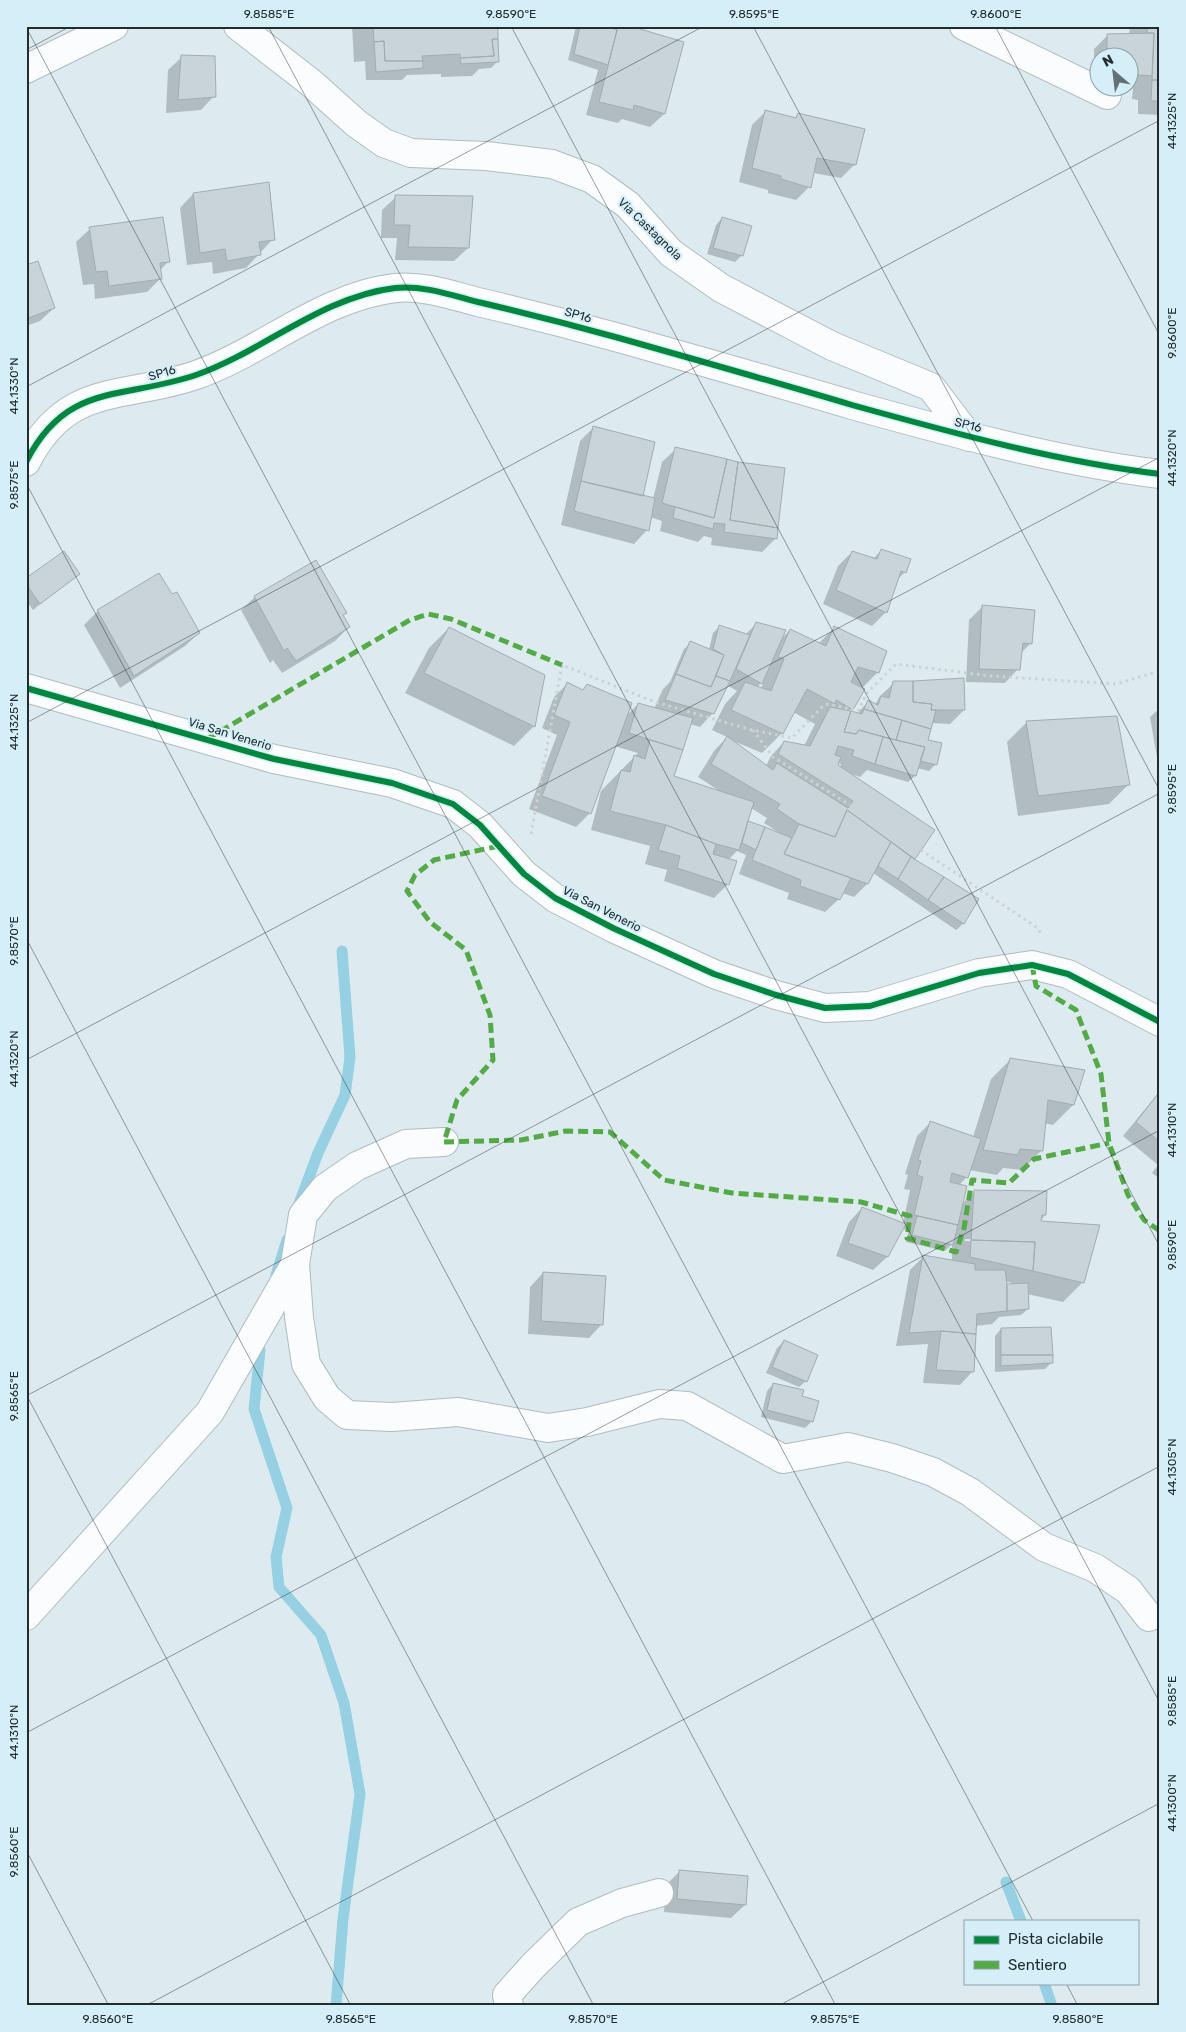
<svg xmlns="http://www.w3.org/2000/svg" width="1186" height="2032" font-family="Rubik,sans-serif">
	<rect width="100%" height="100%" fill="#ddebf0"/>
	<!-- shadow -->
	<path fill="#0003" fill-rule="evenodd" d="M352 26H497V62L491 68 479 69 472 76 441 77V74L407 75 402 80H366L365 61 354 62Z
		M576 26H602L614 30 618 26H625L682 43 664 114 650 127 622 119 618 123 586 115 598 70 568 60Z
		M1130 26H1160V115L1138 114V100L1132 99 1133 88H1118H1128V58H1098V86H1094V49L1107 36 1129 35Z
		M182 57 214 96 201 110 166 113 168 70Z
		M765 112 794 119 798 115 855 164 841 178 813 173 809 187 796 200 768 193V190L739 182 752 125Z
		M193 194 273 239 246 268 213 274 212 262 187 265 180 208Z
		M396 197 468 248 454 261 395 260 397 238H381L382 210Z
		M722 218 742 255 735 262 707 254 716 225Z
		M90 229 169 261 159 271 160 279 147 292 95 299 94 284 83 285 76 242Z
		M26 267 54 308 40 321 26 326Z
		M594 427 642 497 653 499 662 462 676 449 738 463 784 469 775 539 762 552 711 545 712 538 704 536 698 542 660 531 662 521 650 517 647 530 634 544 561 525 580 441Z
		M881 551 905 572 896 581 886 612 872 626 823 604 838 566 852 552 873 559Z
		M78 574 33 610 26 600V580Z
		M171 596 199 633 185 646 120 688 84 625 98 611Z
		M255 597 342 616 349 627 335 641 282 673 273 660 270 663 241 610Z
		M983 606 1031 643 1020 654 1018 669 1005 683 966 682 969 620Z
		M757 623 781 639 790 630 819 643 835 627 878 672 862 688 849 712 856 714 868 702 875 705 880 696 894 683 964 710 950 724 931 723 926 741 936 764 929 771 917 768 915 776 908 782 867 770 860 777 848 773 933 830 913 859 977 899 963 924 956 930 873 873 867 884 854 897 842 893 839 899 825 912 787 899 789 893 739 874 746 855 737 851 728 860V884L714 898 664 881 667 870 645 864 650 846 591 830 601 791 638 753 614 746 590 813 576 827 529 809 557 735 542 728 554 697 567 684 581 691 587 686 625 717 638 704 654 709 663 689 670 682 684 649 691 643 709 649 713 633 720 626 745 635ZM764 680 761 689 756 688ZM727 685 737 691 725 704 712 730 727 737 714 751 698 777 721 792 673 776 690 724 700 727 713 713ZM793 712 815 724 804 746 784 742 771 756 766 766 731 740 762 753 782 733ZM838 763 841 764 840 768 837 766ZM751 808 767 818 764 823 778 832 747 822Z
		M449 628 534 726 514 746 405 693 429 648Z
		M1160 708V775L1150 717Z
		M1027 722 1129 784 1109 804 1018 816 1007 742Z
		M1011 1059 1073 1105 1053 1125 1044 1123 1042 1150 1022 1170 1003 1168 997 1175 969 1170 966 1178 959 1185 962 1204 974 1192 1045 1215 1040 1222 1083 1282 1063 1302 1027 1294 1028 1309 1021 1315 999 1317 992 1324 976 1326 973 1371 960 1385 923 1383 928 1344 896 1346 910 1270 924 1256 952 1261V1244L945 1251 906 1242 909 1230 902 1229 887 1257 873 1270 836 1256 849 1222 862 1208 903 1224 910 1190 904 1189 908 1175 905 1174 917 1136 930 1123 973 1137 991 1079ZM965 1239 1022 1240V1243L965 1241ZM1005 1281 1015 1284 1006 1287Z
		M1160 1091V1179L1152 1173 1158 1165 1123 1136Z
		M543 1273 602 1324 589 1338 528 1334 530 1287Z
		M1001 1329 1052 1362 1045 1369 995 1372V1336Z
		M784 1341 806 1381 799 1387 766 1373 777 1348Z
		M773 1384 801 1397 812 1421 805 1428 761 1417 767 1391Z
		M680 1871 745 1905 731 1918 664 1912 666 1885Z"/>
	<g fill="none" stroke-linecap="round" stroke-linejoin="round">
		<!-- stream -->
		<path stroke="#96d0e3" stroke-width="11" d="M297 1209 318 1153 345 1095 350 1057 342 951
			M276 1275 287 1240
			M260 1350 254 1409 287 1508 276 1557 279 1587 321 1635 344 1703 360 1794 343 1919 336 2006
			M1006 1882 1021 1921
			M1044 1983 1052 2006"/>
	</g>
	<!-- building -->
	<path fill="#c9d4d8" stroke="#a1acb0" d="M373 26H498V39H492L494 56 460 58V54L422 56 423 61H385L384 41 374 42Z
		M580 26H606L617 30 608 65 574 54Z
		M618 26H630L684 42 665 114 634 105 633 110 599 102Z
		M1148 26H1160V80H1152L1154 33H1147Z
		M1154 33 1152 76 1128 74V58H1107V34Z
		M492 39H498L499 62 461 64 460 58 494 56Z
		M384 41 385 61H423V68L376 72 374 42Z
		M181 55 215 56 216 97 178 100Z
		M1152 80H1160V101H1151Z
		M765 110 796 118 798 113 865 129 856 165 817 158 811 188 781 179V176L752 168Z
		M269 182 275 240 259 242 261 255 227 261 225 249 200 253 193 193Z
		M395 195 473 196 469 248 408 247 410 225H394Z
		M163 217 170 262 160 263 162 279 109 286 107 271 96 272 89 227Z
		M722 217 752 226 743 256 713 248Z
		M38 261 55 308 26 319V265Z
		M593 426 655 442 643 496 581 481Z
		M675 447 727 459 714 518 662 503Z
		M727 459 738 462 730 520 778 528 777 539 724 532 725 524 714 523 713 529 673 518 675 507 714 518Z
		M738 462 785 468 778 528 730 520Z
		M581 481 655 498 649 531 574 511Z
		M881 549 911 559 906 573 901 571 887 613 836 590 852 551 877 559Z
		M64 551 80 574 40 604 26 584V578Z
		M316 560 347 613 343 615 350 627 296 661 287 648 284 651 254 596Z
		M159 573 172 594 177 592 200 633 134 676 97 610Z
		M982 605 1035 610 1032 644 1023 643 1020 670 979 669Z
		M756 622 786 630 762 684 736 669Z
		M719 625 750 635 730 681 716 676 724 655 713 649Z
		M834 626 887 651 879 673 858 667 851 682 865 689 853 710 836 700 835 704 807 689 783 734 731 710 745 682 771 691 784 659 778 657 790 629 826 646Z
		M449 627 545 675 535 727 424 673Z
		M690 641 724 655 711 687 676 674Z
		M676 674 711 687 716 676 730 681 714 714 665 700Z
		M964 678 965 710H931L932 704 913 702V681Z
		M893 681H913V702L932 704 931 710H936L931 729 864 709 868 700 878 705 881 696 889 698Z
		M567 682 583 690 587 684 632 703 591 814 542 796 570 722 554 715Z
		M638 703 693 718 683 750 629 733Z
		M830 707 851 711 844 732 856 734 859 730 883 737 875 764 852 756 854 750 838 746 835 755 841 757 838 765 935 830 915 859 847 810 835 837 799 824 777 809 780 804 711 764 727 736 773 770 777 763 848 808 853 801 778 754 784 741 810 746Z
		M864 709 902 720 896 740 859 730 856 734 844 732 851 711 862 714Z
		M1117 716 1130 785 1038 796 1026 721Z
		M902 720 931 729 928 740 942 743 937 765 920 761 925 747 896 740Z
		M883 737 925 747 916 776 875 764Z
		M650 740 683 750 674 776 754 802 739 850 716 844 666 825 610 811 621 770 630 772 634 755 645 759Z
		M847 810 891 842 868 884 784 854 799 824 835 837Z
		M748 821 765 827 756 850 742 843Z
		M666 825 716 844 713 854 737 861 729 885 677 868 680 856 658 850Z
		M765 827 792 838 784 854 851 878 840 900 800 886 801 880 752 860Z
		M891 842 911 857 898 879 878 866Z
		M911 857 944 877 928 900 898 879Z
		M944 877 979 899 964 924 928 900Z
		M1010 1058 1085 1070 1074 1105 1048 1100 1043 1151 1020 1149 1018 1155 983 1150Z
		M1160 1091V1142L1136 1122Z
		M930 1121 981 1139 968 1178 952 1173 950 1182 967 1186 958 1225 914 1215 923 1177 917 1175 921 1161 918 1160Z
		M974 1190 1047 1191 1046 1215H1042L1041 1221 1100 1225 1084 1283 1033 1271 1035 1242 971 1240Z
		M862 1207 906 1224 888 1257 848 1243Z
		M917 1216 958 1225 953 1245 912 1235Z
		M971 1240 1035 1242 1033 1271 970 1257Z
		M923 1255 975 1264V1270H1005L1007 1284V1311L977 1314 976 1334 941 1331 909 1333Z
		M543 1272 606 1276 603 1325 541 1321Z
		M1028 1283 1029 1309 1007 1311V1284Z
		M1051 1327 1053 1355H1001V1328Z
		M941 1331 976 1334 974 1372 936 1370Z
		M784 1340 818 1355 807 1382 772 1367Z
		M1001 1355H1053V1363L1001 1366Z
		M773 1383 804 1390 802 1396 819 1401 813 1422 767 1410Z
		M679 1870 748 1876 746 1905 677 1899Z"/>
	<g fill="none" stroke-linecap="round" stroke-linejoin="round">
		<!-- minor casing -->
		<g stroke="#b0bcc0" stroke-width="30">
			<path id="minor" d="M238 26 310 82 357 124 384 143 411 153 486 156 552 164 592 179 628 205 671 253 721 288 832 346 931 387 969 437
				M964 26 1107 95
				M26 69 114 26
				M26 462C67 381 123 400 196 375 264 351 321 297 395 288 422 285 451 295 478 302 525 313 572 325 619 338 697 360 775 382 852 405 953 433 1055 461 1160 474
				M26 688 274 759 392 783 453 804 480 825 524 874 555 898 613 928 714 974 776 995 825 1008 870 1006 979 973 1032 965 1068 974 1160 1022
				M295 1264 299 1317 306 1364 327 1398 347 1415 392 1417 458 1412 548 1428 587 1422 659 1404 687 1406 783 1459 848 1447 892 1458 933 1472 970 1492 1044 1547 1095 1568 1128 1590 1149 1617
				M26 1616 210 1412 295 1264 303 1215 325 1188 357 1166 406 1144 444 1142
				M509 2006 507 1995 533 1966 578 1922 622 1903 659 1893"/>
		</g>
		<!-- path -->
		<path stroke="#ced2d3" stroke-width="3" stroke-dasharray="2.5 4" stroke-linecap="butt" d="M753 730 773 757 850 805
			M531 834 562 665 655 702 752 730 792 738 822 707 828 704 858 711 867 693 896 664 991 676 1116 684 1160 671
			M921 850 1036 927 1042 934"/>
		<!-- minor -->
		<use href="#minor" stroke="#fafcfd" stroke-width="28"/>
		<!-- quiet -->
		<path stroke="#53ab45" stroke-width="5" stroke-dasharray="10 5" stroke-linecap="butt" d="M207 739 410 620 428 614 451 619 562 665
			M499 846 434 860 415 875 407 891 430 922 466 950 490 1015 493 1060 457 1100 444 1142 521 1140 566 1131 610 1132 664 1180 732 1193 861 1202 910 1216 907 1238 956 1252 964 1228 972 1180 1009 1183 1034 1159 1109 1143
			M1032 965 1036 986 1076 1010 1101 1074 1109 1143 1128 1195 1144 1220 1160 1231"/>
		<!-- cycleway casing -->
		<g stroke="#d5eff8" stroke-width="9">
			<path id="cycleway" d="M26 462C67 381 123 400 196 375 264 351 321 297 395 288 422 285 451 295 478 302 525 313 572 325 619 338 697 360 775 382 852 405 953 433 1055 461 1160 474
				M26 688 274 759 392 783 453 804 480 825 524 874 555 898 613 928 714 974 776 995 825 1008 870 1006 979 973 1032 965 1068 974 1160 1022"/>
		</g>
		<!-- cycleway -->
		<use href="#cycleway" stroke="#00873e" stroke-width="6"/>
	</g>
	<!-- ticks -->
	<path fill="none" stroke="#232d30" stroke-width="1" stroke-opacity="0.45" d="M268 26 1160 1703M511 26 1160 1247M753 26 1160 791M995 26 1160 336M26 27 1033 1921M26 50 71 26M26 387 704 26M26 483 836 2006M26 723 1160 120M26 938 594 2006M26 1060 1160 457M26 1394 351 2006M26 1396 1160 793M26 1733 1160 1130M26 1850 109 2006M1066 1983 1078 2006M145 2006 1160 1466M778 2006 1160 1803"/>
	<g text-anchor="middle" dominant-baseline="central" stroke-width="4.5" stroke-linejoin="round" paint-order="stroke">
		<!-- street labels -->
		<g font-size="12" fill="#232d30" stroke="#d5eff8">
			<text transform="translate(650 229) rotate(44)">Via Castagnola</text>
			<text transform="translate(578 315) rotate(16)">SP16</text>
			<text transform="translate(162 373) rotate(-16)">SP16</text>
			<text transform="translate(968 425) rotate(14)">SP16</text>
			<text transform="translate(230 734) rotate(17)">Via San Venerio</text>
			<text transform="translate(602 909) rotate(27)">Via San Venerio</text>
		</g>
	</g>
	<!-- border -->
	<rect width="1186" height="2032" fill="none" stroke="#d5eff8" stroke-width="55"/>
	<!-- legend -->
	<rect x="964" y="1920" width="175" height="65" fill="#d5eff8" stroke="#8ea1a8"/>
	<rect x="974" y="1936" width="25" height="8" fill="#00873e" stroke="#8ea1a8"/>
	<text x="1008" y="1944" font-size="15" fill="#232d30">Pista ciclabile</text>
	<rect x="974" y="1961" width="25" height="8" fill="#53ab45" stroke="#8ea1a8"/>
	<text x="1008" y="1970" font-size="15" fill="#232d30">Sentiero</text>
	<!-- north arrow -->
	<g transform="translate(1114 72) rotate(332)"><circle r="24" fill="#d5eff8" stroke="#8ea1a8"/>
	<path d="M0-4L9 19L0 12L-9 19Z" fill="#647073"/>
	<text y="-8" font-size="14" font-weight="bold" text-anchor="middle" fill="#232d30">N</text>
	</g>
	<rect x="28" y="28" width="1130" height="1976" fill="none" stroke="#232d30" stroke-width="2"/>
	<g font-size="12" text-anchor="middle" fill="#232d30">
		<text x="269" y="18">9.8585°E</text>
		<text x="511" y="18">9.8590°E</text>
		<text x="754" y="18">9.8595°E</text>
		<text x="996" y="18">9.8600°E</text>
		<text transform="translate(1172 121) rotate(-90)" y="4">44.1325°N</text>
		<text transform="translate(1172 333) rotate(-90)" y="4">9.8600°E</text>
		<text transform="translate(14 386) rotate(-90)" y="4">44.1330°N</text>
		<text transform="translate(1172 458) rotate(-90)" y="4">44.1320°N</text>
		<text transform="translate(14 485) rotate(-90)" y="4">9.8575°E</text>
		<text transform="translate(14 722) rotate(-90)" y="4">44.1325°N</text>
		<text transform="translate(1172 789) rotate(-90)" y="4">9.8595°E</text>
		<text transform="translate(14 941) rotate(-90)" y="4">9.8570°E</text>
		<text transform="translate(14 1059) rotate(-90)" y="4">44.1320°N</text>
		<text transform="translate(1172 1130) rotate(-90)" y="4">44.1310°N</text>
		<text transform="translate(1172 1245) rotate(-90)" y="4">9.8590°E</text>
		<text transform="translate(14 1396) rotate(-90)" y="4">9.8565°E</text>
		<text transform="translate(1172 1467) rotate(-90)" y="4">44.1305°N</text>
		<text transform="translate(1172 1701) rotate(-90)" y="4">9.8585°E</text>
		<text transform="translate(14 1732) rotate(-90)" y="4">44.1310°N</text>
		<text transform="translate(1172 1803) rotate(-90)" y="4">44.1300°N</text>
		<text transform="translate(14 1852) rotate(-90)" y="4">9.8560°E</text>
		<text x="108" y="2023">9.8560°E</text>
		<text x="351" y="2023">9.8565°E</text>
		<text x="593" y="2023">9.8570°E</text>
		<text x="835" y="2023">9.8575°E</text>
		<text x="1078" y="2023">9.8580°E</text>
	</g>
</svg>
